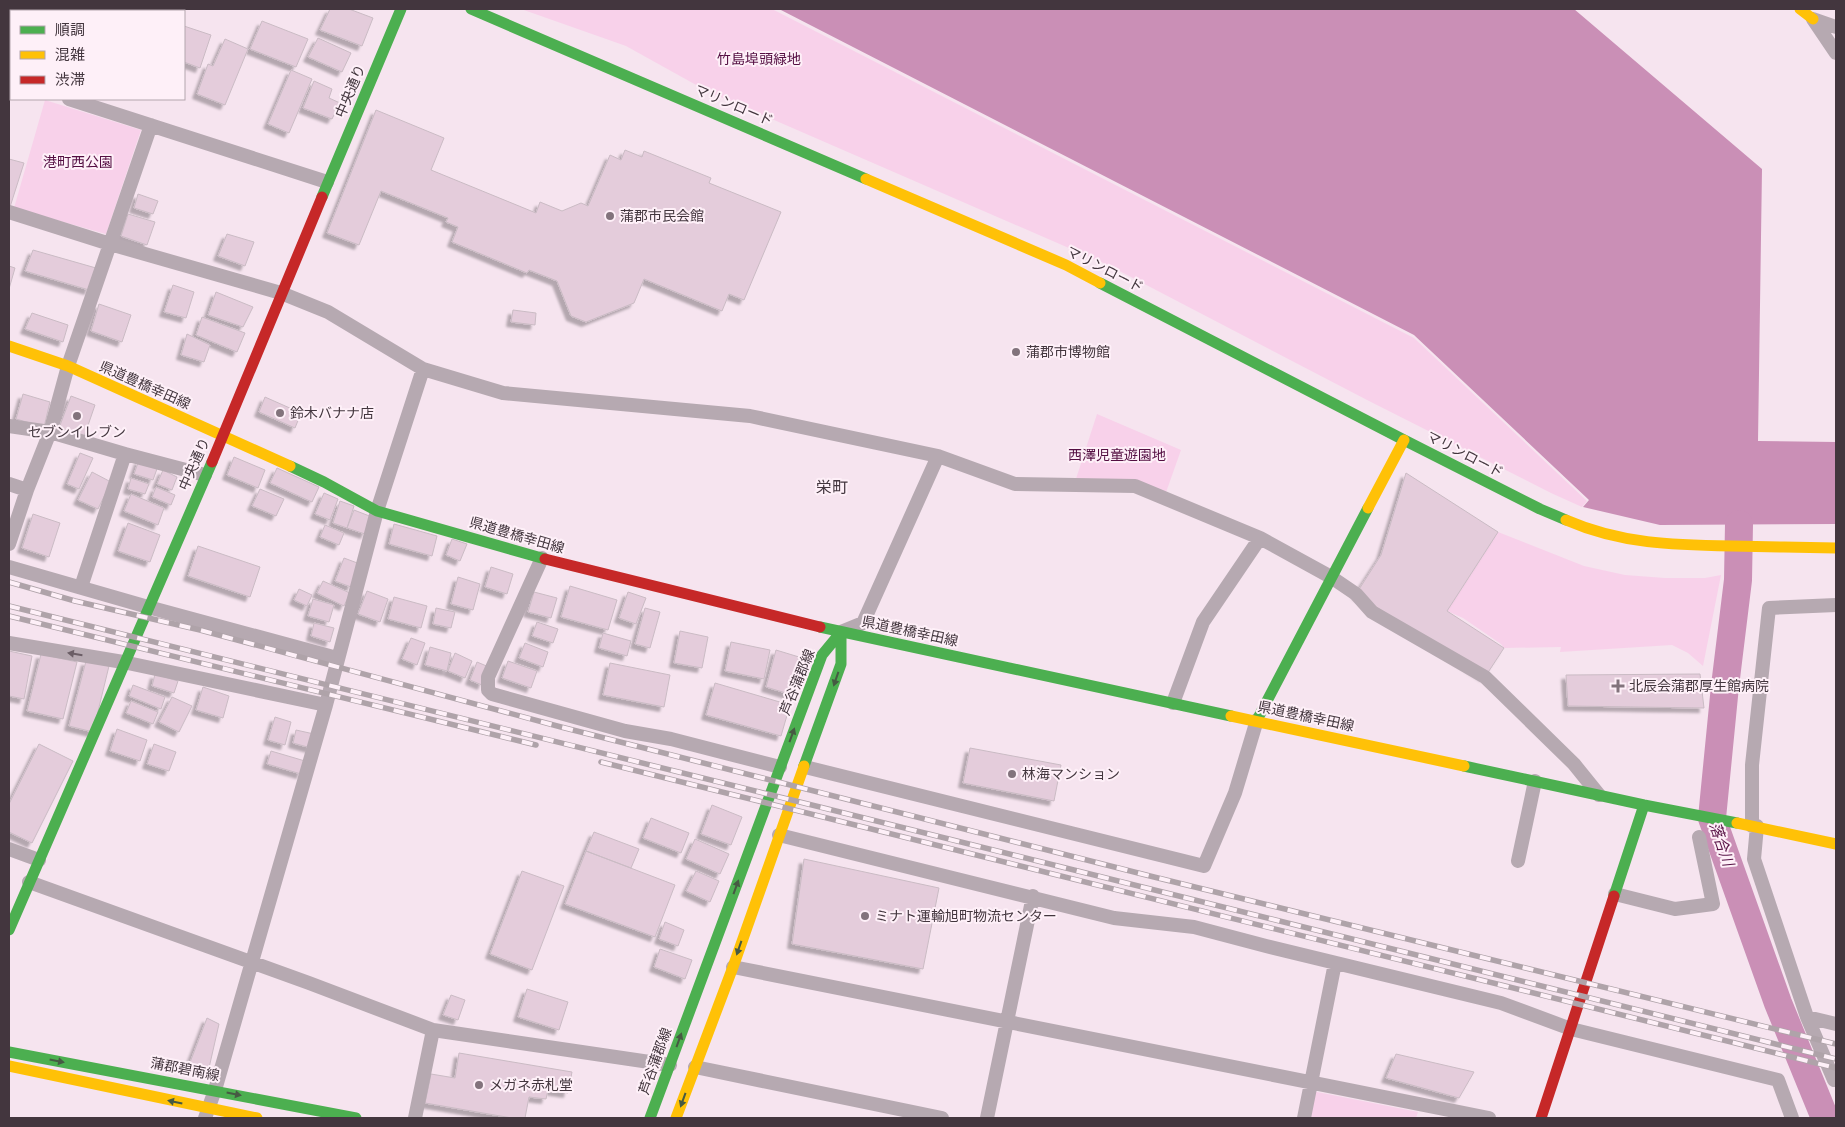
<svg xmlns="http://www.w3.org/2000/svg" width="1845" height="1127" font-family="'Archivo Narrow','Noto Sans JP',sans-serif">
	<defs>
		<filter id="shadow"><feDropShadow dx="-4.5" dy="4.5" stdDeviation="1" flood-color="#0004"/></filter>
	</defs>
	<rect width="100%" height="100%" fill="#f6e4ef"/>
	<!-- green -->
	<path fill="#f8d1ea" d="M521 9H772L1414 338 1587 501 1582 507 1551 493 1369 401 1108 265 707 91 626 46Z
		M45 100 141 130 106 234 14 208Z
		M1097 414 1181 450 1164 498 1135 486 1074 485Z
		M1498 532 1584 566 1625 575 1665 578H1705L1721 575 1703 666 1688 653 1672 645 1560 652 1561 647 1504 648 1501 644 1463 618 1447 611Z
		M1312 1091 1418 1112 1416 1118H1309Z"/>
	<!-- water -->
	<path fill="#ca8fb6" d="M779 9H1574L1762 169 1758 441 1836 442V524L1660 525 1583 507 1589 500 1414 335Z"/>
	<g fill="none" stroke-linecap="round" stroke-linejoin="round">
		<!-- river -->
		<path stroke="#ca8fb6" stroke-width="28" d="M1739 524 1738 580 1725 686 1712 818 1778 1003 1825 1118"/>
	</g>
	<!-- building -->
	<path fill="#e4ccdb" stroke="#cabbc4" filter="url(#shadow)" d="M13 9H38L37 11H22Z
		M138 9H161L160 11H137Z
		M330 9H349L373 18 362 46 320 30Z
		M262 21 308 39 296 67 250 49Z
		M184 26 211 35 200 68 184 62Z
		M318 38 351 53 342 72 308 57Z
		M225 39 248 49 225 105 197 94 208 64 213 66Z
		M291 70 312 79 289 133 268 124Z
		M314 81 332 89 329 98 340 103 332 119 303 108Z
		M376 110 444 138 431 170 536 213 540 202 562 211 581 203 588 206 610 155 621 160 625 150 642 157 644 151 711 178 709 183 781 212 744 300 729 294 722 311 644 279 634 303 586 322 571 316 557 281 529 270 527 273 452 242 458 227 446 222 448 218 381 191 359 245 327 233Z
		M9 159 24 163 10 207 9 206Z
		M138 194 158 201 153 214 134 208Z
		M128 214 155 222 147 245 121 236Z
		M227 234 254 242 245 266 218 256Z
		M33 250 96 268 89 290 25 271Z
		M9 266 15 268 9 289Z
		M173 285 194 292 186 318 164 312Z
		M216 292 253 307 243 327 208 315Z
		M99 304 131 315 122 342 91 331Z
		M513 310 536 313 535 325 511 322Z
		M32 313 68 325 63 342 25 329Z
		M202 317 245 333 237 352 196 335Z
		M187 334 210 345 204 362 181 355Z
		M23 394 50 402 44 427 16 419Z
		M71 396 95 405 84 437 59 428Z
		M265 397 301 413 295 428 259 412Z
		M80 453 93 458 79 489 67 484Z
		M234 457 265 470 258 488 227 475Z
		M139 460 158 466 153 480 134 474Z
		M277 468 319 487 312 502 270 483Z
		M163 470 177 477 172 490 157 484Z
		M92 472 111 482 98 509 78 500Z
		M1406 473 1498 532 1447 611 1504 648 1485 677 1356 594 1381 555Z
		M131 478 149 484 145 494 128 489Z
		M156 487 175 495 171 505 152 497Z
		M260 489 284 499 276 516 252 506Z
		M324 493 338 499 330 520 315 514Z
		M131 494 164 508 158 525 124 511Z
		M340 501 354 506 347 528 333 523Z
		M354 510 372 517 365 534 347 528Z
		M33 514 60 523 49 557 22 548Z
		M128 523 160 535 150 562 118 551Z
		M394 524 437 536 432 556 389 544Z
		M325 525 344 533 339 545 320 537Z
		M452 539 467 544 460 561 446 555Z
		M198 546 260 567 250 597 188 576Z
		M344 558 360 564 351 587 335 581Z
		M491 567 513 574 507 594 485 587Z
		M458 577 480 584 473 610 451 604Z
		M323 581 350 593 344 606 317 593Z
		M570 586 617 600 608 630 561 617Z
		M299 589 312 595 307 606 294 600Z
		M367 591 388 599 380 622 358 614Z
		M534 592 557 598 551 618 528 612Z
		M628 592 646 598 636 624 619 618Z
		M394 597 427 606 421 628 388 619Z
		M313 599 334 605 329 622 308 616Z
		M436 608 455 612 451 628 433 624Z
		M645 608 660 612 650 648 635 644Z
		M537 622 558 629 553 643 532 636Z
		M314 623 334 628 330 642 311 636Z
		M680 631 708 637 702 668 674 663Z
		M603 633 631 641 627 656 599 648Z
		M411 638 425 643 417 665 402 659Z
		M731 642 770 650 764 679 725 671Z
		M525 643 548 652 543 667 519 658Z
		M430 647 451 653 447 671 425 665Z
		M776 650 799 657 789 694 766 687Z
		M9 651 32 656 24 699 9 696Z
		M455 653 472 661 465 678 448 671Z
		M41 654 77 662 63 719 27 711Z
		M86 661 109 666 93 732 69 726Z
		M508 661 537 671 531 688 502 678Z
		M477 662 489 667 482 685 470 680Z
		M610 663 670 675 664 707 603 695Z
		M155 674 178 681 174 693 152 686Z
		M1700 674 1704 708 1568 706 1566 675Z
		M715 683 790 705 781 736 706 715Z
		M133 685 165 697 161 709 129 696Z
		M203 687 229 696 223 718 196 710Z
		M172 697 192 706 179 732 159 722Z
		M131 701 158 712 153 724 126 713Z
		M275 717 291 722 285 745 268 740Z
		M117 729 147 740 140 761 110 751Z
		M296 730 314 734 311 748 293 743Z
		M39 744 73 761 32 843 9 832V804Z
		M154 744 176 752 169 771 147 764Z
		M970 748 1061 765 1054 801 963 783Z
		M271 751 305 761 301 774 267 764Z
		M712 805 742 817 731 845 701 834Z
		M651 818 689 833 681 853 643 838Z
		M594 832 639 849 631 868 586 851Z
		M695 839 729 854 720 874 686 859Z
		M586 851 675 885 655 937 565 904Z
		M804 859 939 888 923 969 792 944Z
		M522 871 564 886 532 970 490 954Z
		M696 871 719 881 710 902 686 891Z
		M665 922 684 930 678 946 659 939Z
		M660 949 692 960 685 979 654 967Z
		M527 989 568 1002 559 1030 518 1017Z
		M451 995 465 1000 458 1020 443 1015Z
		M207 1018 219 1024 209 1068 189 1065Z
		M459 1053 572 1072 568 1093 548 1090 546 1099 529 1097 525 1118H512L425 1103 431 1074 455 1078Z
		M1396 1054 1474 1072 1459 1098 1386 1078Z"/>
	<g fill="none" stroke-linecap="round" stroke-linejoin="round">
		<!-- street -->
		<path stroke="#b6a9b1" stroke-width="14" d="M1813 19 1836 53
			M1813 19 1836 27
			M9 80H11
			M69 99 327 182
			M9 212 110 244 281 293 328 312 423 369 503 393 750 416 938 456 1015 484 1135 486 1260 538 1331 577 1356 594 1372 612 1485 677 1574 764 1599 795
			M9 426 50 432 125 454 81 587
			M125 454 205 475
			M9 484 27 490
			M9 544 27 490 50 432 68 366 151 125
			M542 558 488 677V690L492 694 625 731 671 739 780 767
			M9 567 148 607 337 658
			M841 632 863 623 938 456
			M9 643 123 662 326 705
			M1173 703 1203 622 1260 538
			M805 767 1204 866 1235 793 1257 720
			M1752 826V765L1769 608 1836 605
			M1757 826 1754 859 1807 1017 1836 1024
			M779 835 1114 918 1194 927 1266 946 1501 1003 1571 1029 1778 1080 1792 1118
			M9 849 39 860
			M1518 861 1535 781
			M29 882 309 983 433 1030 670 1065
			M1615 894 1675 909 1713 904 1699 837
			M733 967 1489 1118
			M1807 1017 1834 1080
			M695 1067 942 1118
			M205 1118 215 1090 326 705 377 511 423 369
			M415 1118 433 1030
			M987 1118 1033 896
			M1304 1118 1335 963"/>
		<!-- fast -->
		<path stroke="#4caf50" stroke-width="11" d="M471 9 866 179
			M322 197 401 9
			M1100 283 1404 440 1540 509 1566 520
			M290 466 324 482 377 511 545 559
			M820 627 1231 716
			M1257 720 1368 508
			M804 766 841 664V632
			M1464 766 1644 805 1737 823
			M1614 896 1644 805
			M9 930 212 462
			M9 1052 356 1118
			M650 1118 822 655 841 632"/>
		<!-- slow -->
		<path stroke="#ffc107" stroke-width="11" d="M1800 9 1813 19
			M866 179 1066 265 1100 283
			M9 346 68 366 290 466
			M1368 508 1404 440
			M1566 520C1621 544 1673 545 1732 546 1767 547 1801 547 1836 548
			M1231 716 1464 766
			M1737 823 1836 844
			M9 1066 257 1118
			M676 1118 733 967 804 766"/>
		<!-- jam -->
		<path stroke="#c62828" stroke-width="11" d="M212 462 322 197
			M545 559 820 627
			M1541 1118 1614 896"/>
		<!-- rail casing -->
		<g stroke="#afa3a9" stroke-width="5.5">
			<path id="rail" d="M9 582 75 601 200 630 561 727 1154 877 1836 1044
				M9 606 1836 1059
				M9 616 536 745
				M601 762 1836 1068"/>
		</g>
		<!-- rail -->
		<use href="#rail" stroke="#fef0f8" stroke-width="4" stroke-dasharray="11" stroke-linecap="butt"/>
	</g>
	<!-- one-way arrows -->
	<defs><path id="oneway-solid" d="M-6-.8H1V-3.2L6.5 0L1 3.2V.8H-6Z" transform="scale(1.25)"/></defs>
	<use fill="#6b5e66" href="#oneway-solid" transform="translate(75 654) rotate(-171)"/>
	<g fill="#465a43">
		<use href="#oneway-solid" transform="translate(836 679) rotate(109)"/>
		<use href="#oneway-solid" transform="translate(792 735) rotate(-70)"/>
		<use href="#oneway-solid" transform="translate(736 887) rotate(-70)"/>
		<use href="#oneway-solid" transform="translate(739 948) rotate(109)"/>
		<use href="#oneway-solid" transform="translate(679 1040) rotate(-70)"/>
		<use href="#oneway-solid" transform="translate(57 1061) rotate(11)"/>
		<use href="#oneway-solid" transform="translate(234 1094) rotate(11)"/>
		<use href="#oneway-solid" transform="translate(683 1100) rotate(110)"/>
		<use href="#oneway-solid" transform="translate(175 1102) rotate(-168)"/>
	</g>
	<!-- markers -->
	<g fill="#82737c" stroke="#fef0f8" stroke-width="2">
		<circle cx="610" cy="216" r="5"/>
		<circle cx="1016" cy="352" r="5"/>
		<circle cx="280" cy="413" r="5"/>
		<circle cx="77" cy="416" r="5"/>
		<path d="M1615.5 678.5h5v5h5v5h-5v5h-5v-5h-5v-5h5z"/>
		<circle cx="1012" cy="774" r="5"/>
		<circle cx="865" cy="916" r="5"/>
		<circle cx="479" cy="1085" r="5"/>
	</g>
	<g text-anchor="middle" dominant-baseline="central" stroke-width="4" stroke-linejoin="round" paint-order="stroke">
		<!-- park labels -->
		<g font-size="14" fill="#540e42" stroke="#fef0f8">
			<text x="759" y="59">竹島埠頭緑地</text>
			<text x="78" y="162">港町西公園</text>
			<text x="1117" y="455">西澤児童遊園地</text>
		</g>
		<!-- street labels -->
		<g font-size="14" fill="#43363e" stroke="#fef0f8">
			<text transform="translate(350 91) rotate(-67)">中央通り</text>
			<text transform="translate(734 105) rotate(23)">マリンロード</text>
			<text transform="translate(1105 269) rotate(27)">マリンロード</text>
			<text transform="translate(145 385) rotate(24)">県道豊橋幸田線</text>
			<text transform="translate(1465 454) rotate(27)">マリンロード</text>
			<text transform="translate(194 464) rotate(-66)">中央通り</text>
			<text transform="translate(517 535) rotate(16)">県道豊橋幸田線</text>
			<text transform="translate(910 631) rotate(12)">県道豊橋幸田線</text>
			<text transform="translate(797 682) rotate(-68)">芦谷蒲郡線</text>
			<text transform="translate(1306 716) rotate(12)">県道豊橋幸田線</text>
			<text transform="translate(655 1061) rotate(-70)">芦谷蒲郡線</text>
			<text transform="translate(185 1069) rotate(11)">蒲郡碧南線</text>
		</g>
		<!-- poi labels -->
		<g font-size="14" fill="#43363e" stroke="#fef0f8" text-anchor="start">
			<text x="620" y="216">蒲郡市民会館</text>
			<text x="1026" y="352">蒲郡市博物館</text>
			<text x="290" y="413">鈴木バナナ店</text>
			<text x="77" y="432" text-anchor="middle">セブンイレブン</text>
			<text x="1629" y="686">北辰会蒲郡厚生館病院</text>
			<text x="1022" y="774">林海マンション</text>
			<text x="875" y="916">ミナト運輸旭町物流センター</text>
			<text x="489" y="1085">メガネ赤札堂</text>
		</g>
		<!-- water labels -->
		<g font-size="15" font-style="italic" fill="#550f43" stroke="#fef0f8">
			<text transform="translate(1722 844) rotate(71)">落合川</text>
		</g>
		<!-- quarter labels -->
		<g font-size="16" fill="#43363e" stroke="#fef0f8">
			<text x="832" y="487">栄町</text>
		</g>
	</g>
	<!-- border -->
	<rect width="1845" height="1127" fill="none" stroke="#43363e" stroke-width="20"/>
	<!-- legend -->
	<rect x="10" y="10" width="175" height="90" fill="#fef0f8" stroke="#b3a6ae"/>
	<rect x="20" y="26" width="25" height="8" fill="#4caf50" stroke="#b3a6ae"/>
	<text x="55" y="35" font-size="15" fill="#43363e">順調</text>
	<rect x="20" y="51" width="25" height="8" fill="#ffc107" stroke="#b3a6ae"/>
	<text x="55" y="60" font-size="15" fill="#43363e">混雑</text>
	<rect x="20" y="76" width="25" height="8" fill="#c62828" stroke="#b3a6ae"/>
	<text x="55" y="85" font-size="15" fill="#43363e">渋滞</text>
</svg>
